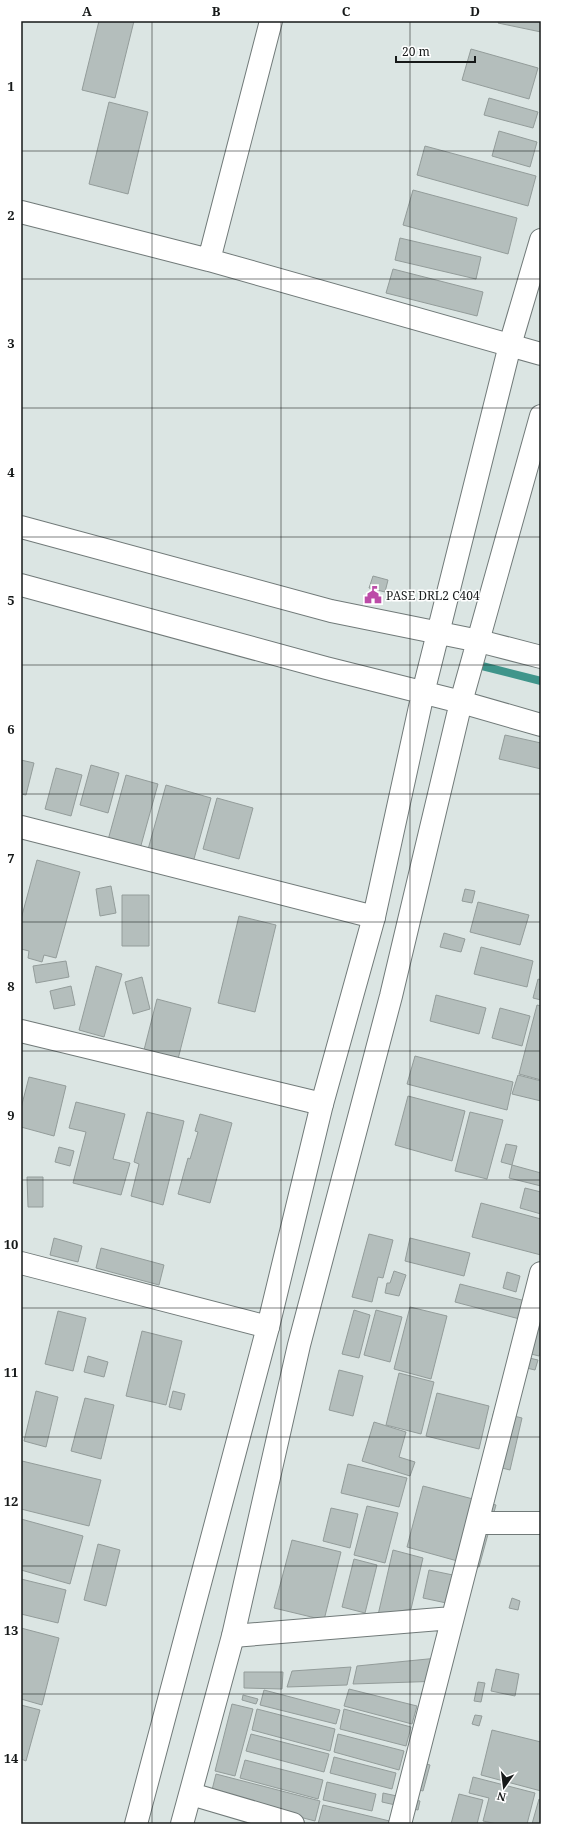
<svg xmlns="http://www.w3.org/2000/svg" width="562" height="1845" font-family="'Noto Serif',serif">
	<rect width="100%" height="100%" fill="#dbe5e3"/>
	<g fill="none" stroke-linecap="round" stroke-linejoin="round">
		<!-- stream -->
		<path stroke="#3f958b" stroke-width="8" d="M482 666 541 681"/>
	</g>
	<!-- building -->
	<path fill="#b4bebc" stroke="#939c9a" d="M99 21H134L115 98 82 90Z
		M499 21H541V32L498 23Z
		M471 49 538 68 529 99 462 80Z
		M489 98 538 112 533 128 484 115Z
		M109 102 148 112 128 194 89 184Z
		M499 131 537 142 530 167 492 156Z
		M425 146 536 176 528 206 417 175Z
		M413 190 517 218 508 254 403 225Z
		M400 238 481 257 476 279 395 260Z
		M393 269 483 292 477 316 386 293Z
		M373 576 388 580 385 592 369 588Z
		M505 735 541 743V769L499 759Z
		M21 760 34 763 26 795 21 794Z
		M91 765 119 773 108 813 80 805Z
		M56 768 82 775 71 816 45 809Z
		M126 775 158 784 140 849 108 840Z
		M166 785 211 798 192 866 147 853Z
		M217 798 253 808 239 859 203 849Z
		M37 860 80 872 56 958 44 955 42 962 28 958 29 951 21 949V919Z
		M111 886 116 913 100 916 96 889Z
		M465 889 475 891 472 903 462 901Z
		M122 895H149V946H122Z
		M478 902 529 915 520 945 470 932Z
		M239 916 276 925 255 1012 218 1003Z
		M444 933 465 939 461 952 440 947Z
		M481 947 533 961 527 987 474 974Z
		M66 961 69 977 36 983 33 966Z
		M96 966 122 974 104 1037 79 1030Z
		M142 977 150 1009 133 1014 125 982Z
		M538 979 541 980V1000L533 998Z
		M71 986 75 1005 54 1009 50 991Z
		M436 995 486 1008 479 1034 430 1021Z
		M157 999 191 1008 178 1059 144 1050Z
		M537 1005 541 1006V1080L519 1074Z
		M500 1008 530 1016 522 1046 492 1038Z
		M415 1056 513 1082 507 1110 407 1084Z
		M518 1075 541 1081V1101L512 1094Z
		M29 1077 66 1086 54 1136 21 1127V1108Z
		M408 1096 465 1111 452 1161 395 1145Z
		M76 1102 125 1114 113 1159 130 1163 121 1195 73 1183 86 1132 69 1128Z
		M147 1112 184 1121 163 1205 131 1196 139 1164 134 1162Z
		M470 1112 503 1120 487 1179 455 1171Z
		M200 1114 232 1123 210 1203 178 1194 188 1158 190 1159 198 1132 195 1131Z
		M506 1144 517 1146 512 1165 501 1162Z
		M59 1147 74 1151 70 1166 55 1162Z
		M512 1165 541 1173V1186L509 1178Z
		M27 1177H43V1207H28Z
		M525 1188 541 1192V1214L520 1208Z
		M481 1203 541 1219V1255L472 1237Z
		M369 1234 393 1240 383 1278 378 1277 372 1302 352 1297Z
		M54 1238 82 1246 78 1262 50 1255Z
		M410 1238 470 1253 464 1276 405 1261Z
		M101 1248 164 1265 159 1285 96 1268Z
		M394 1271 406 1275 399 1296 385 1293 387 1283H390Z
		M507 1272 520 1276 516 1292 503 1288Z
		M460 1284 541 1305V1350L539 1356 523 1352 531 1322 455 1302Z
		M410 1307 447 1316 431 1379 394 1369Z
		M354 1310 370 1315 359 1358 342 1354Z
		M376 1310 402 1317 390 1362 364 1355Z
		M58 1311 86 1318 73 1371 45 1364Z
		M142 1331 182 1341 166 1405 126 1396Z
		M512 1354 538 1360 535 1370 510 1364Z
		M88 1356 108 1362 104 1377 84 1372Z
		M339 1370 363 1376 353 1416 329 1410Z
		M399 1373 434 1382 421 1434 386 1425Z
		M36 1391 58 1397 46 1447 24 1441Z
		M173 1391 185 1394 181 1410 169 1407Z
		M437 1393 489 1406 479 1449 426 1436Z
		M85 1398 114 1405 101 1459 71 1451Z
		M494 1411 522 1418 510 1470 482 1463Z
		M374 1422 406 1432 399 1457 415 1462 410 1476 362 1461Z
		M22 1461 101 1480 89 1526 21 1509Z
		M348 1464 407 1478 399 1507 341 1493Z
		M423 1486 496 1505 479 1567 407 1547Z
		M367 1506 398 1513 385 1563 354 1555Z
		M331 1508 358 1514 350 1548 323 1541Z
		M21 1519 83 1536 70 1584 21 1570Z
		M292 1540 341 1552 324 1620 274 1608Z
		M98 1544 120 1550 106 1606 84 1600Z
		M393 1550 423 1558 411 1609 378 1615Z
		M354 1559 377 1565 365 1613 342 1607Z
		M429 1570 472 1579 465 1607 423 1598Z
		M21 1579 66 1590 58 1623 21 1614Z
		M512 1598 520 1601 518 1610 509 1608Z
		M21 1628 59 1638 42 1705 21 1699Z
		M448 1657 443 1681 353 1684 357 1666Z
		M351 1667 347 1685 287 1687 292 1671Z
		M496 1669 519 1674 515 1696 491 1691Z
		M244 1672H283L282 1689 244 1688Z
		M478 1682 485 1683 481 1702 474 1701Z
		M349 1689 417 1706 412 1724 344 1706Z
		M264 1690 340 1710 336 1724 260 1705Z
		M243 1695 258 1699 256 1704 242 1700Z
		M232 1704 253 1709 235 1776 215 1771Z
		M21 1705 40 1710 26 1761 21 1759Z
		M257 1709 335 1729 330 1751 252 1730Z
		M344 1709 411 1727 406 1746 340 1729Z
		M475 1715 482 1716 479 1726 472 1724Z
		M492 1730 541 1742V1791L481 1775Z
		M251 1734 329 1754 324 1772 246 1751Z
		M338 1734 404 1751 399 1770 334 1752Z
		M334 1757 396 1773 392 1789 330 1773Z
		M245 1760 323 1780 318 1799 240 1778Z
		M412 1760 430 1765 423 1791 405 1786Z
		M216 1774 320 1801 315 1821 211 1794Z
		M473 1777 535 1793 527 1824H497L483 1821 489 1798 469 1793Z
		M327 1782 376 1794 372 1811 323 1800Z
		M383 1793 420 1801 418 1810 382 1802Z
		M459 1794 483 1800 477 1824H451Z
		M539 1799 541 1800V1824H532Z
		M323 1805 402 1824H318Z"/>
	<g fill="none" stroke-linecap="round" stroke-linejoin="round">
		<!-- street casing -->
		<g stroke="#717a79" stroke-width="24">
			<path id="street" d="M21 212 209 260 541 354
				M209 260 271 21
				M479 641 541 657
				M461 702 541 725
				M21 827 374 917
				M21 1031 322 1104
				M21 1263 268 1327
				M477 1523H541
				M233 1636 452 1618
				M191 1794 293 1824
				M400 1824 541 1273"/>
		</g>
		<!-- secondary casing -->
		<g stroke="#717a79" stroke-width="24">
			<path id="secondary" d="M21 527 331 611 479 641
				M21 585 326 668 461 702
				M136 1824 268 1327 322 1104 374 917 423 693 510 345 541 240
				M182 1824 233 1636 299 1345 391 996 461 702 541 416"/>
		</g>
		<!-- street -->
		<use href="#street" stroke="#fff" stroke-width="22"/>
		<!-- secondary -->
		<use href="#secondary" stroke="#fff" stroke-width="22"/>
	</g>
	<!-- grid -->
	<path fill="none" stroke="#161919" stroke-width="1" stroke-opacity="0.55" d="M152 21V1824M281 21V1824M410 21V1824M21 151H541M21 279H541M21 408H541M21 537H541M21 665H541M21 794H541M21 922H541M21 1051H541M21 1180H541M21 1308H541M21 1437H541M21 1566H541M21 1694H541"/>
	<!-- icons -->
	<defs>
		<g id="civic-bare" transform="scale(1.38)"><path d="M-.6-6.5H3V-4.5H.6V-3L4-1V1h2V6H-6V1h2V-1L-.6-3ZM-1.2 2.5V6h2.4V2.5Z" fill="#bc4ba8" stroke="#fff" stroke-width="2.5" paint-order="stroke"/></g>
	</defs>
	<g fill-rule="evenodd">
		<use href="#civic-bare" x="373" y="595"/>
	</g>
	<g text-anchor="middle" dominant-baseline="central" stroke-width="3" stroke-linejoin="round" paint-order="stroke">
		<!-- poi labels -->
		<g font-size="12" fill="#161919" stroke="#fff" text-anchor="start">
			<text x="386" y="595">PASE DRL2 C404</text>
		</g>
	</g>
	<!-- border -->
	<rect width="562" height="1845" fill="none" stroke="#ffffff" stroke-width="44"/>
	<!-- north arrow -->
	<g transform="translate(504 1787) rotate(194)" stroke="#ffffff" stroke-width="3" paint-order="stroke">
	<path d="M0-3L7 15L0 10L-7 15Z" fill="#161919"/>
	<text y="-6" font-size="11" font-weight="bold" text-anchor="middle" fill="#161919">N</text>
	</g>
	<!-- scale -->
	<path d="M396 56v6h79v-6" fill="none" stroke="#161919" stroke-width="2"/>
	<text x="402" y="56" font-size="12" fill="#161919" stroke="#ffffff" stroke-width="3" paint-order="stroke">20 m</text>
	<rect x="22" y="22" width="518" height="1801" fill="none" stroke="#161919" stroke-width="1.5"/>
	<g font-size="13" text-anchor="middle" font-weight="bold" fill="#161919">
		<text x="87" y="16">A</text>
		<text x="216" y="16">B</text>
		<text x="346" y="16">C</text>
		<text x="475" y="16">D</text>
		<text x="11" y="91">1</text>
		<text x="11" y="220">2</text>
		<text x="11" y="348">3</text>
		<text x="11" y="477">4</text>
		<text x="11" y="605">5</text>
		<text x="11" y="734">6</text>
		<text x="11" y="863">7</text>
		<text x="11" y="991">8</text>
		<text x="11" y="1120">9</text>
		<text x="11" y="1249">10</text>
		<text x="11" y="1377">11</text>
		<text x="11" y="1506">12</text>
		<text x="11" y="1635">13</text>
		<text x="11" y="1763">14</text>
	</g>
</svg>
